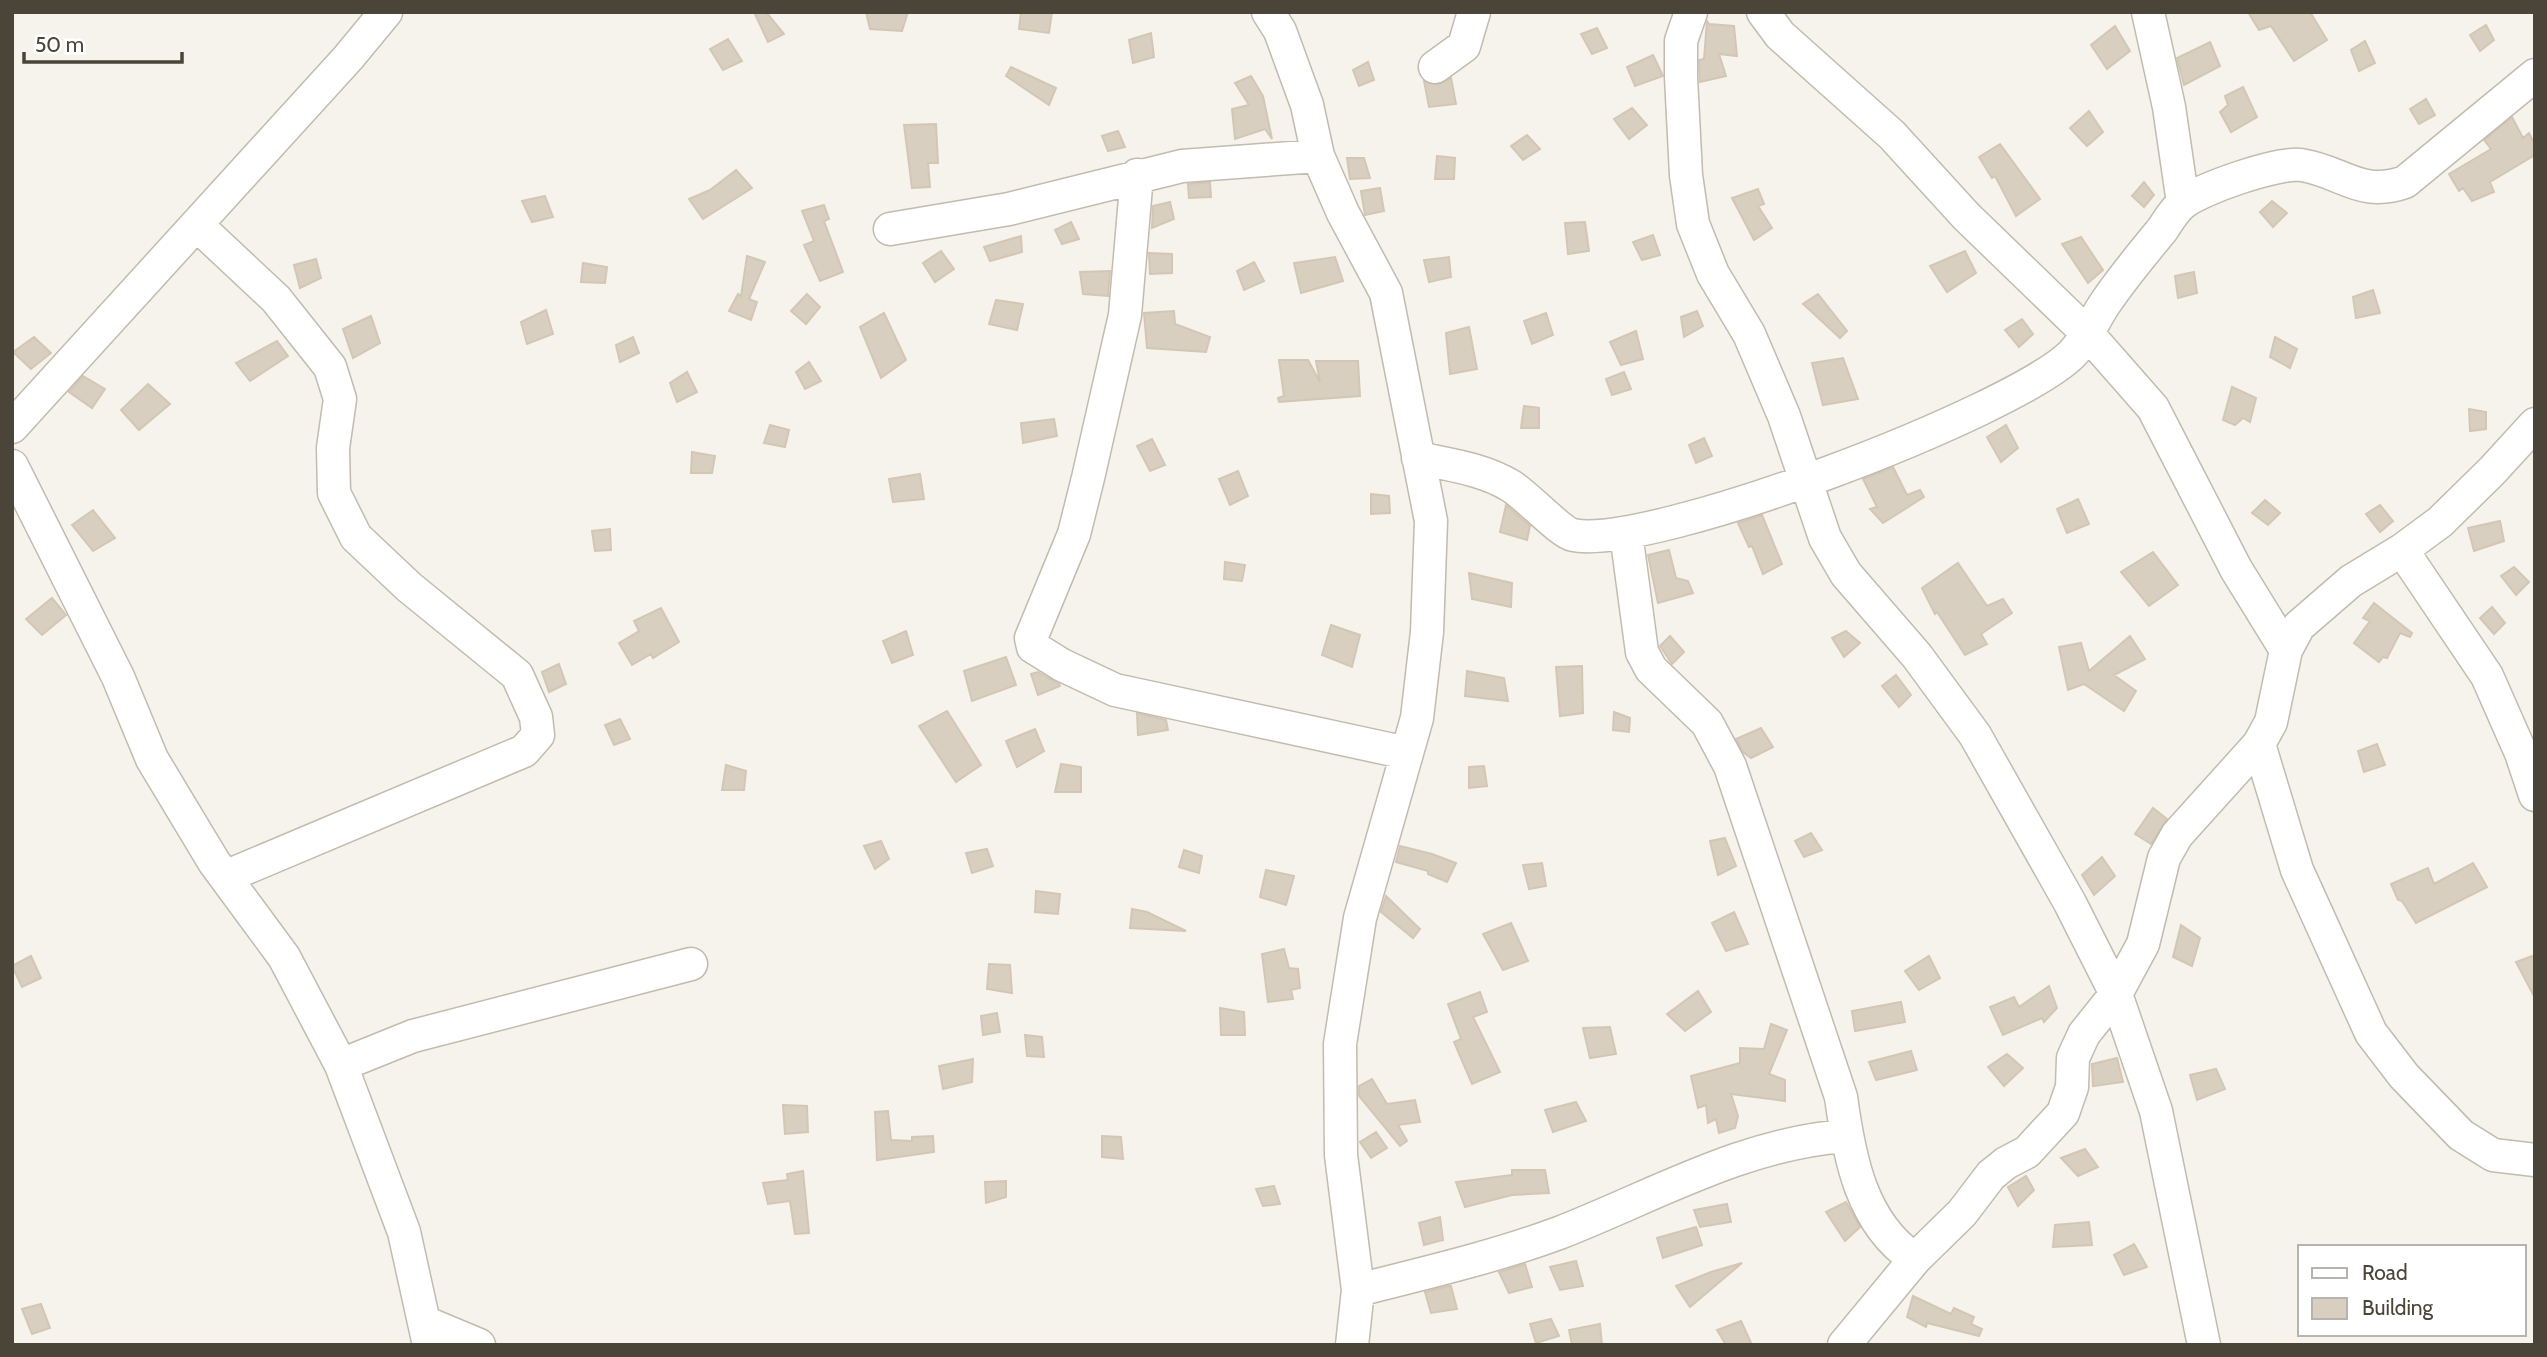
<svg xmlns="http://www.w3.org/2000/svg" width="2547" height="1357" font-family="Cabin,sans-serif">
	<rect width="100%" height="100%" fill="#f6f3ec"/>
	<!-- building -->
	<path fill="#d8cfc1" stroke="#d3c7b4" stroke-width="2" d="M754 12H766L784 34 768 42Z
		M866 12H908L902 31 870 29Z
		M1021 12H1052L1049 33 1019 29Z
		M2248 12H2310L2327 40 2294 61 2271 26 2259 30Z
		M1707 21 1709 24 1734 26 1737 56 1719 54 1726 76 1700 82 1699 60 1704 59Z
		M2486 25 2494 40 2480 51 2470 35Z
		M2115 26 2130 51 2107 69 2091 45Z
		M1597 28 1607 48 1592 54 1581 34Z
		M1151 33 1154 57 1133 63 1129 40Z
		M728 39 742 61 723 70 710 49Z
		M2365 41 2375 63 2359 71 2351 50Z
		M2210 42 2220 66 2184 85 2177 58Z
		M1653 55 1663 76 1635 86 1627 67Z
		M1368 62 1374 80 1359 86 1353 70Z
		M1011 67 1056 88 1049 105 1006 76Z
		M1251 76 1263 96 1272 139 1265 129 1235 139 1232 109 1249 105 1235 83Z
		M1451 78 1456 104 1429 107 1424 81 1438 85Z
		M2243 87 2257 117 2231 132 2220 112 2228 105 2225 96Z
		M2426 99 2435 115 2419 124 2410 109Z
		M1632 108 1647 125 1629 139 1614 119Z
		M2089 111 2103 132 2087 146 2070 128Z
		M2512 117 2523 138 2529 133 2535 145V155L2490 182 2494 192 2472 201 2463 188 2459 191 2449 174 2491 149 2484 140Z
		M936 124 938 163H928L930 187 912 188 904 125Z
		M1118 131 1125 147 1108 151 1102 136Z
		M1527 135 1540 149 1523 160 1511 146Z
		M2000 144 2040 199 2016 216 1995 176 1992 178 1979 157Z
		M1437 156 1455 158 1454 179H1435Z
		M1347 158H1364L1370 178 1350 179Z
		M736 170 752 188 703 219 689 199 710 190Z
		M1210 182 1211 197 1189 198 1188 184Z
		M2144 182 2154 195 2144 207 2132 196Z
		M1380 188 1384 211 1365 215 1361 191Z
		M1758 189 1764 204 1758 206 1772 228 1754 240 1732 198Z
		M545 196 553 217 532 222 522 201Z
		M2272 201 2287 213 2273 227 2260 212Z
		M1170 202 1174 219 1152 228 1153 206Z
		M824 205 829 219 824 221 843 272 820 281 804 245 814 241 802 211Z
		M1071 222 1079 239 1062 244 1055 230Z
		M1585 222 1589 251 1568 254 1565 223Z
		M1653 235 1660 255 1642 260 1633 242Z
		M1021 236 1022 252 990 261 984 247Z
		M2081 237 2103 270 2088 283 2062 244Z
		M941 251 954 269 935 282 923 263Z
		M1965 251 1976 273 1947 292 1930 266Z
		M1149 253 1172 254V273L1150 274Z
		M747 256 765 262 749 299 757 302 751 320 729 311 738 294 741 296Z
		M1335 257 1343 281 1301 293 1294 263Z
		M1449 257 1451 277 1429 282 1424 260Z
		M316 259 321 278 300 288 294 265Z
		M1254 262 1264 281 1244 290 1237 271Z
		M583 263 607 267 605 283 581 282Z
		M1110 271 1108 296 1083 294 1080 272Z
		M2194 272 2197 293 2178 298 2175 276Z
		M2373 290 2380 313 2356 318 2353 297Z
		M807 294 820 307 806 324 791 311Z
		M1818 294 1847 331 1840 338 1803 304Z
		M996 300 1023 304 1017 330 989 324Z
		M546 310 553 334 527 344 521 322Z
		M1174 311 1175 324 1210 337 1206 352 1147 348 1144 313Z
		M1697 311 1703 326 1684 337 1681 317Z
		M884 313 906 360 881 378 860 327Z
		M1546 313 1553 335 1532 344 1524 321Z
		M371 316 380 343 353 358 343 329Z
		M2022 319 2033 334 2019 347 2005 330Z
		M1469 327 1477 369 1450 374 1446 333Z
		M1636 331 1643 359 1621 365 1610 342Z
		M34 337 51 353 31 369 13 352Z
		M633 337 639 353 620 362 616 345Z
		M2275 337 2297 349 2290 368 2270 357Z
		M277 341 288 356 250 381 236 363Z
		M1843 358 1858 399 1823 405 1812 363Z
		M1279 360H1308L1320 382 1316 361H1358L1360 396 1279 402 1278 398 1284 396Z
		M809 362 821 381 805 389 796 372Z
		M687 372 697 392 677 402 670 383Z
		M1624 372 1631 389 1612 395 1606 379Z
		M83 376 105 389 92 408 69 392Z
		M148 384 170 404 139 430 121 410Z
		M2232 387 2256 398 2250 422 2243 418 2235 425 2223 420Z
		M1524 406 1539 408V428H1521Z
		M2469 409 2486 412V429L2470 431Z
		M1054 419 1057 436 1023 443 1021 423Z
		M770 425 789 430 785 447 764 443Z
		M2006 425 2018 448 2001 462 1987 437Z
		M1704 438 1712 456 1696 463 1689 445Z
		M1152 439 1165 465 1150 471 1137 446Z
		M692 452 715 456 712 473H691Z
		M1893 467 1907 495 1920 490 1924 497 1883 523 1870 509 1877 507 1863 479Z
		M1238 471 1248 496 1230 505 1219 479Z
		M920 474 924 499 893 502 889 479Z
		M1371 494 1389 496 1390 513 1371 514Z
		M2078 499 2089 524 2067 533 2057 509Z
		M2265 500 2280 513 2268 525 2252 513Z
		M1506 505 1530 526 1527 540 1500 532Z
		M2380 505 2393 521 2380 532 2366 514Z
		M93 510 115 538 93 551 72 525Z
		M1762 515 1782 564 1763 574 1752 546 1749 547 1738 523Z
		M2500 521 2504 541 2474 551 2468 528Z
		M610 529 611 550 595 551 592 531Z
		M1669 550 1676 578 1688 581 1693 593 1658 603 1648 555Z
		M2153 552 2178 585 2149 606 2121 572Z
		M1225 562 1245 565 1242 581 1224 579Z
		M1958 563 1987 606 2003 599 2012 613 1981 634 1987 644 1965 655 1937 612 1935 614 1922 588Z
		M2514 567 2529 582 2516 595 2501 576Z
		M1469 573 1512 583 1511 607 1472 599Z
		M52 598 66 615 42 635 26 619Z
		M2374 603 2412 633 2410 637 2400 633 2387 658 2383 657 2379 662 2354 643 2370 621 2363 618Z
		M2492 607 2505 623 2494 634 2480 618Z
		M661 608 679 642 653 658 651 654 632 665 619 643 639 631 634 621Z
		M1331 625 1360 635 1352 667 1322 655Z
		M906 631 913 655 892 663 883 641Z
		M1846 631 1860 643 1844 657 1832 638Z
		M1670 636 1684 652 1672 664 1660 646Z
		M2130 636 2145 659 2114 675 2136 691 2124 711 2084 684 2068 690 2059 647 2081 643 2089 671Z
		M1006 657 1016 685 972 701 964 671Z
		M559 664 566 684 549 692 542 672Z
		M1582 666 1583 713 1560 716 1556 667Z
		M1467 671 1504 678 1508 701 1465 696Z
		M1038 672 1059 684 1060 686 1038 695 1031 674Z
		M1896 675 1911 695 1899 707 1882 686Z
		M947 711 981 765 956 782 919 726Z
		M1614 712 1630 718 1629 732 1613 730Z
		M1137 713 1166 720 1168 730 1138 735Z
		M620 719 630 739 614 745 605 725Z
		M1761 728 1773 747 1751 758 1743 752 1736 739Z
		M1035 729 1044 751 1017 767 1006 741Z
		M2377 744 2385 765 2364 772 2358 751Z
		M1061 764 1081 767V792H1055Z
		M726 765 746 771 744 790H722Z
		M1484 766 1487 786 1469 788V767Z
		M2153 808 2167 819 2151 844 2135 834Z
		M1811 833 1822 850 1804 857 1795 841Z
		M1725 838 1736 866 1718 875 1710 841Z
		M881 841 889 859 875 869 864 846Z
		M1400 846 1432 854 1456 863 1447 882 1428 874V871L1396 862Z
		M987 849 993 866 972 873 966 853Z
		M1184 850 1202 856 1199 873 1179 867Z
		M2102 857 2115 876 2094 895 2082 875Z
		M1542 863 1546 886 1529 889 1523 865Z
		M2473 863 2487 887 2416 923 2402 901 2398 900 2391 884 2428 868 2434 884Z
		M1266 870 1294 876 1286 905 1260 897Z
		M1036 891 1060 894 1058 914 1035 912Z
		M1386 896 1420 929 1413 938 1381 912Z
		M1132 909 1147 912 1186 931 1130 928Z
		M1734 912 1748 944 1726 951 1712 923Z
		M1511 923 1528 961 1503 970 1483 934Z
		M2181 925 2200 938 2192 966 2173 957Z
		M1284 949 1289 968 1298 969 1300 988 1291 990 1293 999 1268 1002 1262 954Z
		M2535 955V998L2516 962Z
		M31 956 41 978 22 987 12 966Z
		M1929 956 1940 978 1919 990 1905 971Z
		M989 964 1010 965 1012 993 987 989Z
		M2049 986 2057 1008 2044 1022 2042 1018 2003 1035 1990 1007 2014 997 2019 1007Z
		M1698 991 1711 1012 1685 1031 1667 1014Z
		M1480 992 1487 1012 1473 1017 1500 1072 1472 1084 1454 1042 1461 1039 1448 1004Z
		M1901 1002 1905 1022 1855 1031 1852 1011Z
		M1220 1008 1244 1012 1245 1035H1221Z
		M997 1013 1000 1032 983 1035 981 1016Z
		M1771 1024 1787 1030 1769 1074 1785 1080V1101L1731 1094 1738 1116 1735 1128 1719 1133 1716 1119 1708 1123 1706 1105 1698 1108 1691 1076 1740 1063V1048L1764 1049Z
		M1610 1027 1616 1054 1590 1058 1583 1028Z
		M1025 1035 1042 1037 1044 1057 1027 1056Z
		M1911 1051 1917 1070 1876 1080 1869 1062Z
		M2007 1054 2023 1068 2004 1086 1988 1067Z
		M2117 1058 2123 1082 2093 1086 2092 1064Z
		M973 1059 972 1082 943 1089 939 1066Z
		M2216 1069 2225 1089 2197 1100 2190 1075Z
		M1372 1079 1387 1104 1415 1100 1420 1122 1398 1125 1407 1141 1400 1146 1359 1096V1086Z
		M1576 1102 1586 1121 1553 1132 1545 1110Z
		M783 1105 807 1106 808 1132 785 1134Z
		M888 1111 891 1140 912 1141V1137L933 1136 934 1152 877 1160 875 1112Z
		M1376 1132 1387 1148 1371 1158 1360 1142Z
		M1102 1136 1121 1137 1123 1159 1102 1157Z
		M2085 1149 2098 1167 2078 1176 2061 1158Z
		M1512 1170H1545L1549 1193 1512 1195 1465 1207 1456 1182 1512 1175Z
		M803 1171 809 1233 795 1234 790 1201 768 1204 763 1183 788 1180 787 1174Z
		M2026 1176 2034 1190 2018 1206 2008 1187Z
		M1006 1181V1197L986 1203 985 1182Z
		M1274 1186 1280 1204 1263 1206 1256 1189Z
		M1846 1202 1860 1227 1845 1241 1826 1212Z
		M1727 1204 1731 1222 1700 1227 1694 1210Z
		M1440 1217 1443 1240 1424 1245 1419 1223Z
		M2089 1222 2092 1245 2053 1247 2055 1225Z
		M1696 1227 1702 1245 1663 1258 1657 1238Z
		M2134 1244 2147 1267 2124 1275 2114 1255Z
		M1576 1261 1583 1286 1560 1290 1550 1267Z
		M1742 1263 1690 1307 1676 1286 1711 1272Z
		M1525 1264 1532 1287 1509 1293 1499 1272Z
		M1448 1286H1451L1457 1309 1431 1313 1425 1292Z
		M1913 1296 1951 1314 1954 1308 1974 1317 1971 1324 1982 1329 1979 1336 1927 1323 1926 1327 1907 1317Z
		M41 1304 50 1328 32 1334 22 1309Z
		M1551 1319 1559 1336 1536 1343 1530 1324Z
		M1741 1321 1752 1345H1726L1717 1330Z
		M1600 1324 1602 1345H1572L1569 1330Z"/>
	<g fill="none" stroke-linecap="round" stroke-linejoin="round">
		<!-- minor casing -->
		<g stroke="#c2bbae" stroke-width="35">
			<path id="minor" d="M1268 12 1280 31 1307 105 1318 156 1343 213 1386 293 1431 521 1427 632 1417 718 1360 918 1340 1044 1341 1155 1358 1290 1352 1345
				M1691 12 1681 41V77L1686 175 1693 224 1713 274 1749 334 1784 416 1825 538 1846 574 1917 656 1975 735 2070 903 2116 994 2156 1111 2204 1345
				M1763 12 1780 35 1892 135 1966 216 2088 334 2153 408 2236 569 2286 650
				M2148 12 2169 107 2183 203
				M1435 67 1464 46 1474 12
				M1137 175 1125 315 1088 478 1074 534 1031 638 1033 647 1062 665 1115 690 1407 753
				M197 225 276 299 330 367 340 399 333 448 334 493 356 537 409 587 517 675 536 717 538 735 524 751 225 877
				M890 229 1009 209 1182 166 1318 156
				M12 427 348 58 386 12
				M1418 458C1450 465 1483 469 1511 486 1526 495 1560 532 1573 535 1650 551 2014 412 2072 354 2087 339 2094 319 2106 302 2123 277 2143 253 2162 230 2168 221 2175 209 2183 203 2202 188 2278 162 2301 165 2342 171 2360 198 2405 182L2535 75
				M12 466 118 677 152 759 214 862 284 957 341 1065 404 1232 429 1345
				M1626 533 1642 652 1651 669 1707 723 1730 766 1841 1097C1849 1156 1861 1224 1915 1259L1962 1213 1991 1175 2006 1163 2027 1152 2063 1113 2072 1087 2073 1058 2084 1034 2116 994 2143 944 2164 858 2177 835 2259 744 2271 722 2286 650 2299 626 2351 581 2402 550 2440 522 2492 471 2535 424
				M2402 550 2487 676 2521 753 2535 795
				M2259 744 2297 870 2371 1033 2404 1076 2461 1135 2493 1155 2535 1160
				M341 1065 413 1036 691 964
				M1358 1290C1425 1273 1494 1257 1559 1233 1654 1196 1744 1143 1846 1136
				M424 1322 479 1345
				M1844 1345 1915 1259"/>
		</g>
		<!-- minor -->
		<use href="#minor" stroke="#fff" stroke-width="32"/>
	</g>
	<!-- border -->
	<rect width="2547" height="1357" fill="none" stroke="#4b4439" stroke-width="28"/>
	<!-- legend -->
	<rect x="2298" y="1245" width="228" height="91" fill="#ffffff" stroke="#b7b4b0" stroke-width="2"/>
	<rect x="2312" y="1268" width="35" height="10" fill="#ffffff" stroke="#b7b4b0" stroke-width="2"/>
	<text x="2362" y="1280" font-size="21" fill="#4b4439">Road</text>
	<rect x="2312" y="1298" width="35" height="21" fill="#d8cfc1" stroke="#b7b4b0" stroke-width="2"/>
	<text x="2362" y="1315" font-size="21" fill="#4b4439">Building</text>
	<!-- scale -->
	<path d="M24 52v10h158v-10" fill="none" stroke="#4b4439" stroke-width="3.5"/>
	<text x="35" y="52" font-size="21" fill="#4b4439" stroke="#ffffff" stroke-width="5" paint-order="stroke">50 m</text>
</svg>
